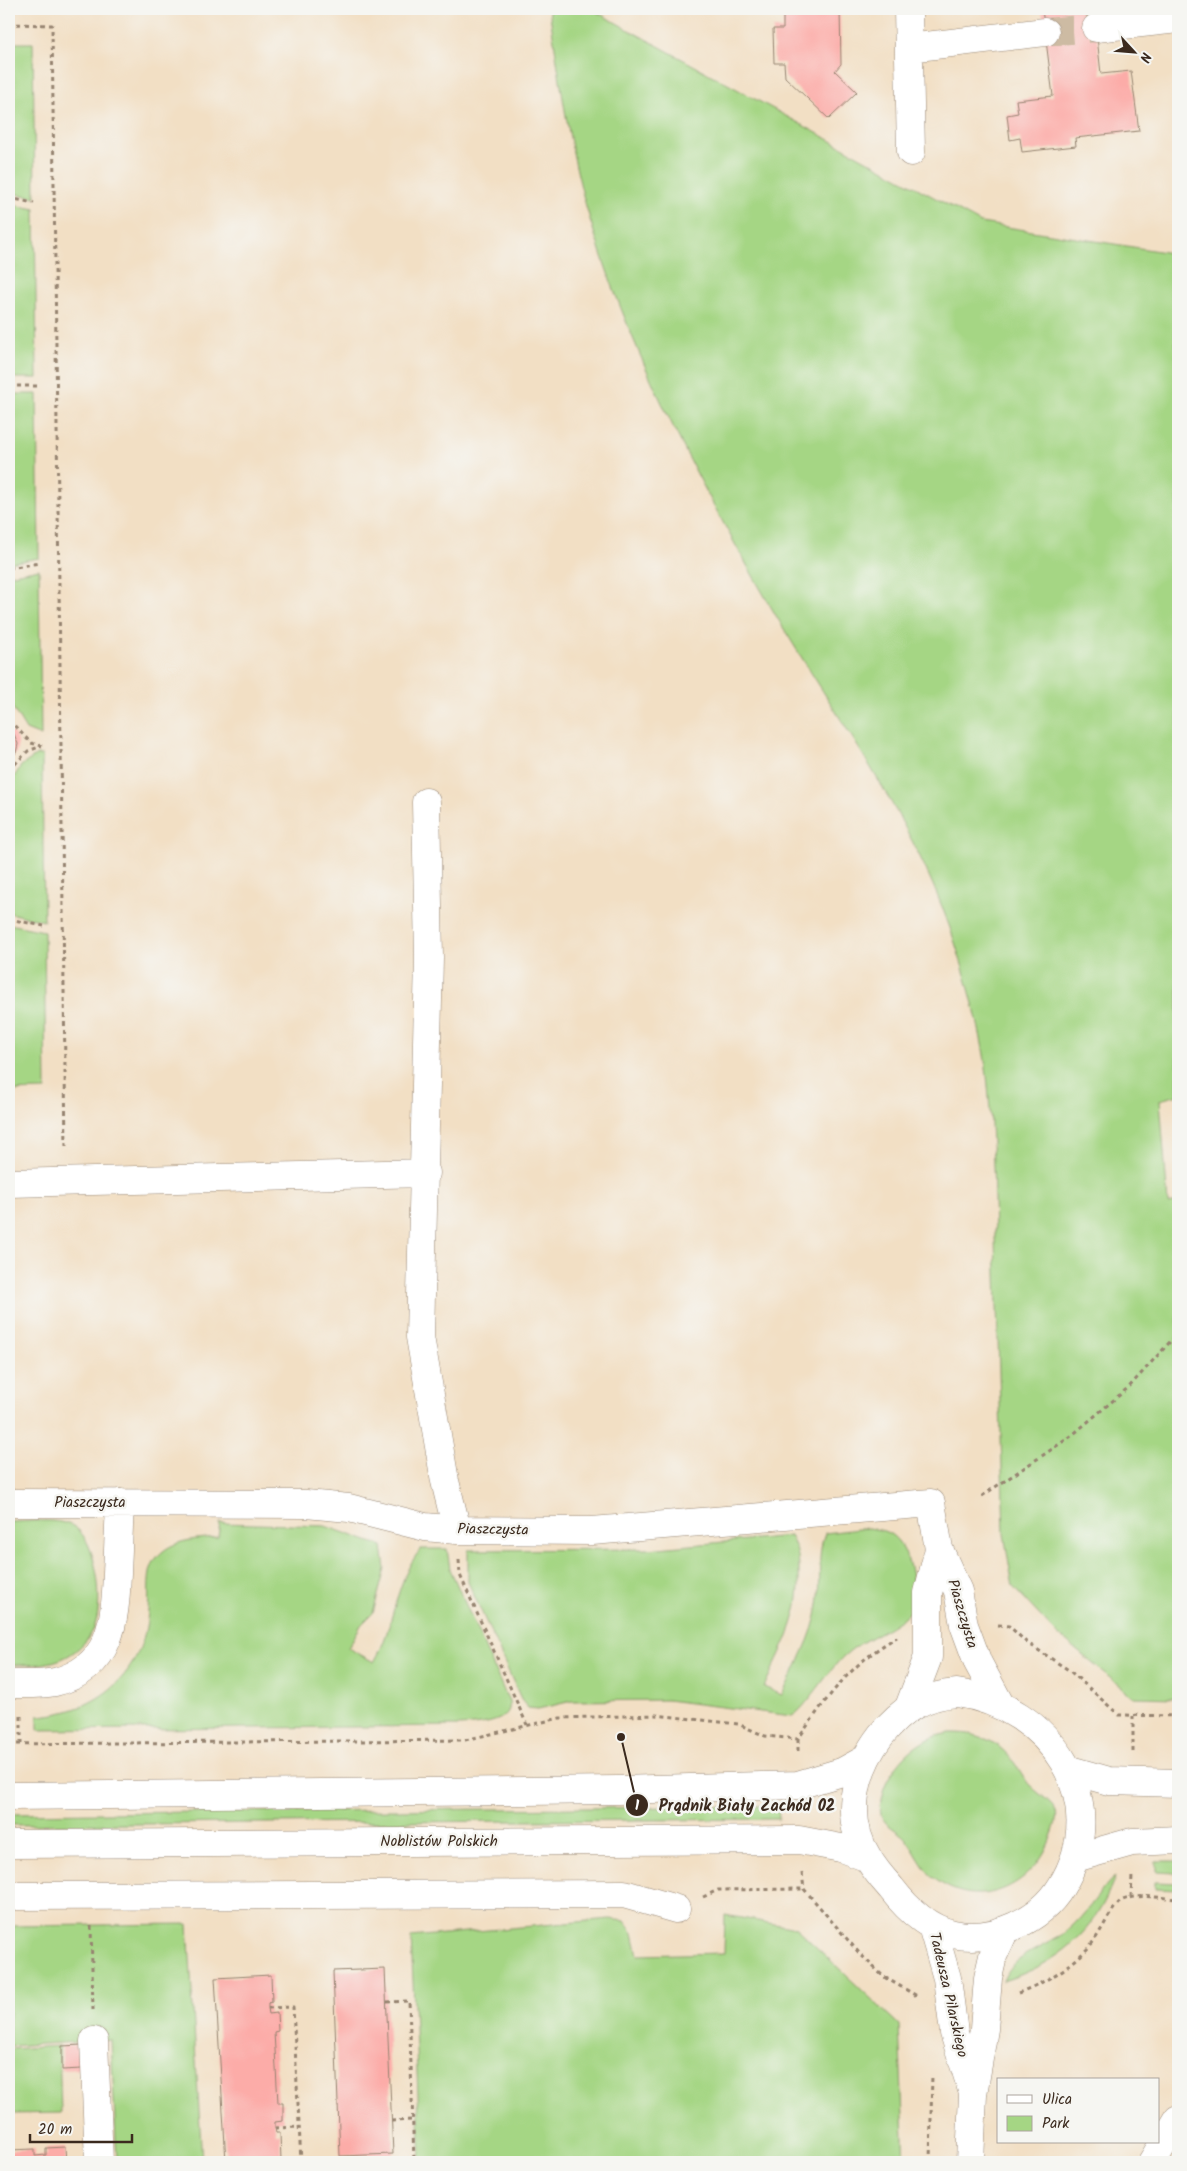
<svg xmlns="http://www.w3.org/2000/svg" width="1187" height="2171" font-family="Kalam,sans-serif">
	<rect width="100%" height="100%" fill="#f6f6f2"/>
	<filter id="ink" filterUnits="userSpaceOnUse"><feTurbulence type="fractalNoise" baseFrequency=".02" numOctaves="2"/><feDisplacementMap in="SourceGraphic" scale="10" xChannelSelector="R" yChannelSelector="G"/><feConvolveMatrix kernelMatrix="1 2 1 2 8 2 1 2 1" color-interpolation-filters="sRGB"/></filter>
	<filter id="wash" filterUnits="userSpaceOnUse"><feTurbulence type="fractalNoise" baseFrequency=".0096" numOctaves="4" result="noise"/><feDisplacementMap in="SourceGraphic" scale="20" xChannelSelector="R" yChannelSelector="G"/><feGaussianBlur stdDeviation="1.12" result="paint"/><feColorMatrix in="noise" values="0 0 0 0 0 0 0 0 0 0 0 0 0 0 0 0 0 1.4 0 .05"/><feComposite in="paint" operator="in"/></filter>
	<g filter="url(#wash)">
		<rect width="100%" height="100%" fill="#f2dfc4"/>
		<!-- green -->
		<path fill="#a5d684" stroke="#708051" d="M549 9H591L981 223 1171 253 1178 389V1095L1160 1100 1168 1204 1178 1202V1698L1133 1697 1056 1633 1013 1587 1004 1534C1001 1447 999 1360 996 1273 994 1211 994 1148 988 1086 984 1037 966 974 950 928 910 814 836 717 775 614 704 492 637 368 594 232 570 160 561 84 549 9Z
			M9 43H33L35 197 9 193Z
			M9 204 35 209 37 378H9Z
			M9 394H37L39 558 9 563Z
			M39 569 41 736 26 730 9 702V575Z
			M37 755H42L44 921 9 913V785L21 766Z
			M9 924 44 931 46 1090 9 1091Z
			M9 1522C28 1522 55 1517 73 1526 97 1539 104 1602 95 1625 93 1632 88 1639 83 1644 62 1666 37 1665 9 1665Z
			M220 1523 325 1526 382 1546 385 1569 373 1613 361 1625 348 1648 374 1662C395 1627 394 1581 421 1549H447L450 1569 509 1702C514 1724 474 1725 459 1726L38 1730V1716C98 1712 144 1674 148 1611 150 1593 145 1570 158 1556 173 1539 198 1539 218 1537Z
			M867 1528C875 1529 886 1530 893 1536 910 1550 915 1585 914 1606 898 1629 865 1636 845 1655 830 1668 804 1711 792 1716L667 1700 572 1701 538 1709 528 1708 522 1701 468 1582V1550L647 1549 790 1536C799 1552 799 1559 799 1577 800 1621 782 1648 764 1687L782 1695C795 1668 814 1636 818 1605 822 1581 816 1556 825 1533Z
			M950 1733C988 1732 1006 1747 1025 1779 1032 1791 1053 1801 1056 1811 1058 1819 1054 1829 1051 1837 1037 1879 992 1907 950 1888 923 1876 921 1858 905 1838 898 1830 884 1825 881 1815 876 1787 903 1751 927 1740 934 1736 942 1735 950 1733Z
			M778 1806 779 1819 9 1825V1814Z
			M1156 1861H1178V1873L1156 1872Z
			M1115 1877C1096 1932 1058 1964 1003 1981 1013 1953 1049 1947 1069 1929 1085 1915 1096 1897 1110 1881Z
			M1155 1882 1178 1883V1890L1155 1889Z
			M725 1915 796 1928 899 2025 905 2162H421L411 1937 610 1919 625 1921 633 1933 638 1955 724 1953Z
			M188 1924 202 2162H117L111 2040 9 2046V1926Z
			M59 2046 61 2113 9 2114V2049Z"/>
		<g id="blocks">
			<!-- building -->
			<path fill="#fcaca8" d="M783 9H840L841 64 835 71 857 92 829 119 785 77 784 63H774L773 29H783Z
				M1042 9H1094L1101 74 1131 71 1139 131 1075 138 1076 146 1022 152 1020 138 1010 140 1007 115 1018 113 1016 100 1053 96Z
				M9 730 14 734 18 744 16 753 9 759Z
				M385 1969 393 2154 340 2156 333 1971Z
				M271 1975 272 2002 268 2003V2008L269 2014 277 2013 278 2031 274 2032 278 2103H283V2121L275 2122V2128L276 2133H280L281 2160 226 2162 215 1978Z
				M81 2045 82 2069 62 2070V2046Z
				M65 2147 66 2162H9V2150L35 2149V2156L46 2155V2148Z"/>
		</g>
	</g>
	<g filter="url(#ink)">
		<use href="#blocks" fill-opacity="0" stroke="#968471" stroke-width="1"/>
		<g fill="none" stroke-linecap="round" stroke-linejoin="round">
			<!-- minor-tunnel -->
			<path stroke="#cdbba3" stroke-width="28" stroke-dasharray="28 14" stroke-linecap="butt" d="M1045 32 1096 28"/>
			<!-- minor casing -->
			<g stroke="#968471" stroke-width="29">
				<path id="minor" d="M908 9 911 152
					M1096 28 1178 19
					M909 48 1045 32
					M426 802 429 958 420 1337 445 1481 457 1530
					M9 1183 426 1173
					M9 1503 306 1504 349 1508 425 1527 457 1530 592 1531 931 1503 939 1549 958 1591 964 1625 978 1663 1000 1704
					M9 1684C24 1684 40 1685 55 1682 112 1668 115 1621 117 1573 118 1550 119 1526 120 1503
					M909 1707 928 1657V1593L939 1549
					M9 1896 624 1894 676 1909
					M94 2041 99 2162
					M1152 2162 1178 2119"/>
			</g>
			<!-- major casing -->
			<g stroke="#968471" stroke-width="29">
				<path id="major" d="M957 1693C1049 1706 1115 1800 1061 1887 1041 1920 992 1943 953 1934 927 1928 907 1909 891 1888 883 1879 874 1869 868 1858 843 1818 854 1770 881 1735 901 1710 924 1695 957 1693Z
					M1070 1770 1109 1781 1178 1783
					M9 1796 618 1790 798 1785 842 1772 864 1760
					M9 1844 799 1840 841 1848 868 1858
					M1075 1858 1132 1842 1178 1840
					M932 1926 947 1978 954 2033 972 2090
					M970 2162 973 2094 984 2029 988 1978 993 1956 1005 1930"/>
			</g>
			<!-- path -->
			<path stroke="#968471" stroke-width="3" stroke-dasharray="4 4" stroke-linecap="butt" d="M9 24 52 25 66 1150
				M9 198 34 203
				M9 386H37
				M9 568 39 563
				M9 720 31 743 42 746
				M9 770 28 751 39 747
				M9 919 44 926
				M982 1496 1070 1437 1129 1387 1178 1333
				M459 1560 460 1575 527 1725
				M998 1625 1009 1626 1026 1642 1070 1671 1119 1715 1178 1716
				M1133 1716V1752
				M9 1744 465 1740 560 1718 656 1715 738 1724 765 1736 798 1739C829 1695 849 1665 897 1637
				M21 1744V1715
				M798 1751V1739
				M802 1873 804 1889 860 1954 884 1977 917 1996
				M703 1897 718 1890 804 1889
				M1131 1897 1132 1875
				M91 1926 93 2010
				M1018 1993C1046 1982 1074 1966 1093 1942 1101 1932 1112 1907 1121 1901 1136 1893 1162 1898 1178 1899
				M387 2002 409 2001 414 2162
				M268 2008 293 2007 301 2162
				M391 2121 413 2120
				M275 2128 299 2127
				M930 2162 932 2074"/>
			<!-- minor -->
			<use href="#minor" stroke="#fff" stroke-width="28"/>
			<!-- major -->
			<use href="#major" stroke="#fff" stroke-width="28"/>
		</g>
	</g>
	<g text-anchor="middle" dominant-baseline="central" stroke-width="5" stroke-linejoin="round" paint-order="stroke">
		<!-- street labels -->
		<g font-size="15" fill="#3b2a1e" stroke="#f6f6f2">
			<text x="90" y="1503">Piaszczysta</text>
			<text transform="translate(493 1530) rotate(1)">Piaszczysta</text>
			<text transform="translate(962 1614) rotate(73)">Piaszczysta</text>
			<text x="439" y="1842">Noblistów Polskich</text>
			<text transform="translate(948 1995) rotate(77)">Tadeusza Pilarskiego</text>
		</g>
	</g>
	<!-- callouts -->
	<path fill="none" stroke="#3b2a1e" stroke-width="2" d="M621 1737L637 1805"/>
	<g fill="#3b2a1e" stroke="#f6f6f2" stroke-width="2">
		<circle cx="621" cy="1737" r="5"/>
		<circle cx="637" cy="1805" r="12"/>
	</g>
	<g font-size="15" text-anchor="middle" font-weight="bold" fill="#fff">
		<text x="637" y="1810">1</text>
	</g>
	<g font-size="16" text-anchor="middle" font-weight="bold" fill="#3b2a1e" stroke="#f6f6f2" stroke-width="5" stroke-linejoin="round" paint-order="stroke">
		<text x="747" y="1811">Prądnik Biały Zachód 02</text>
	</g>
	<!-- margin -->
	<rect width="1187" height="2171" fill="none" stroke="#f6f6f2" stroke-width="30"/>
	<!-- legend -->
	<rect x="997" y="2078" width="162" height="65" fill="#f6f6f2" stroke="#aba49d"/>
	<rect x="1007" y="2095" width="25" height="8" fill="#ffffff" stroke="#aba49d"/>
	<text x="1042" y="2104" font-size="15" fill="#3b2a1e">Ulica</text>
	<rect x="1007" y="2116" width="25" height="15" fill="#a5d684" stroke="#aba49d"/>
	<text x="1042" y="2128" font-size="15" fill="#3b2a1e">Park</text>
	<!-- north arrow -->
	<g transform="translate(1134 52) rotate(116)" stroke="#f6f6f2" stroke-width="4" paint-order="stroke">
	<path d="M0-4L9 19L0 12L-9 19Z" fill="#3b2a1e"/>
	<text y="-8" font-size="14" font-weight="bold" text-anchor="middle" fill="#3b2a1e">N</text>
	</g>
	<!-- scale -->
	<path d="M30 2134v8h102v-8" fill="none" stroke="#3b2a1e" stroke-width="2.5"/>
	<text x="38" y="2134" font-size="15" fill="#3b2a1e" stroke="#f6f6f2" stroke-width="4" paint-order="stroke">20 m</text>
</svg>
